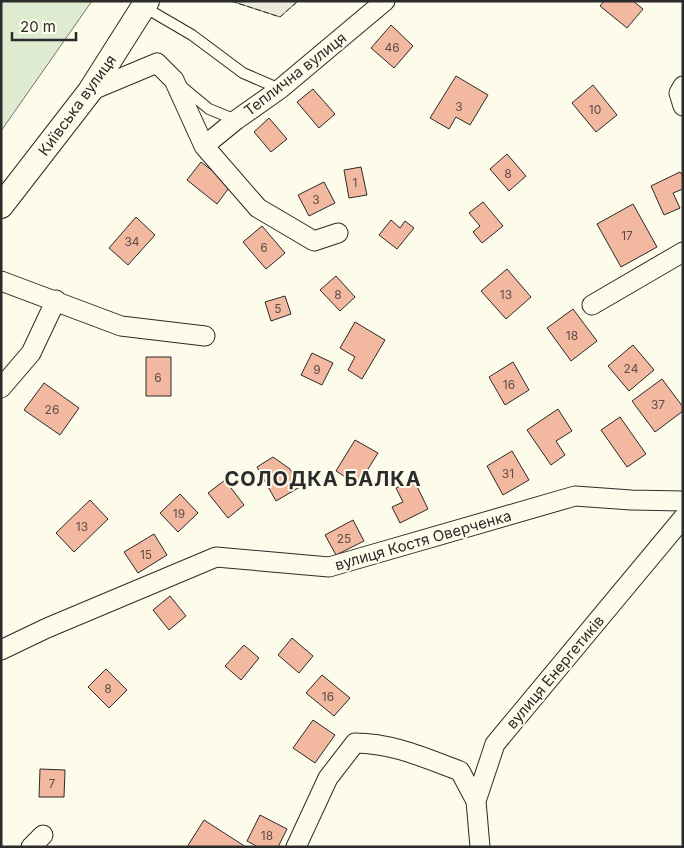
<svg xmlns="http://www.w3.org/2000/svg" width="684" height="848" font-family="Inter,sans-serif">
	<rect width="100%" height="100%" fill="#fdfbea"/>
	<!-- green -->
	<path fill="#deebd1" stroke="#74746e" d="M1 1H92L1 131Z"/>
	<!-- parking -->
	<path fill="#eceadb" stroke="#74746e" d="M231 1H298L280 17Z"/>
	<!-- building -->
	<path fill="#f2b8a0" stroke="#2b2b2b" d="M604 1H633L643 9 627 28 600 6Z
		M391 25 413 46 394 68 371 48Z
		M456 76 488 95 470 125 456 117 449 129 430 118Z
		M593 85 617 115 596 132 572 103Z
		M313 89 335 114 319 128 297 102Z
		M269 118 287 139 271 152 254 132Z
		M507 154 526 176 509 191 490 169Z
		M201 162 231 185 217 204 187 180Z
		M361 167 367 195 349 198 344 170Z
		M680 172 683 176V189L673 193 680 208 664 215 651 186Z
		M324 182 335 203 309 216 298 195Z
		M483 202 503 226 482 243 473 232 480 226 469 213Z
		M633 204 657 247 621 267 597 224Z
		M136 217 155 235 128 265 109 248Z
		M391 220 400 228 405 221 414 228 397 249 379 235Z
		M262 226 285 253 266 269 243 242Z
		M507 269 531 297 506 319 481 291Z
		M336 276 355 297 340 311 320 290Z
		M285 296 291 314 271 321 265 302Z
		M573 309 597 341 571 361 547 328Z
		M355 322 385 340 362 379 348 370 355 357 340 348Z
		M633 345 654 370 629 391 608 366Z
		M312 353 333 363 322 385 301 375Z
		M146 357H171V396H146Z
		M513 362 529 390 505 405 489 377Z
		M662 379 683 407V411L655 432 632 401Z
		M44 383 79 408 60 435 24 410Z
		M558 409 572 431 556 441 565 455 551 465 527 430Z
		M620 417 646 454 627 467 601 430Z
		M355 440 378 453 358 485 336 471Z
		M512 451 529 480 503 495 487 466Z
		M273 457 290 469 300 487 276 501 257 467Z
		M225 480 244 505 228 518 208 493Z
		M414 480 428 509 400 523 392 507 403 502 396 488Z
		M180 494 198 513 178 532 160 513Z
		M90 500 108 519 74 552 56 533Z
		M353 520 364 541 336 555 325 535Z
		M154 534 167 555 138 573 124 552Z
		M170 596 186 616 169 630 153 610Z
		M292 638 313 656 299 673 278 655Z
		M244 645 259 658 241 680 225 666Z
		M106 669 127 690 109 708 88 687Z
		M322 675 350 698 334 716 306 693Z
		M313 720 335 735 315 763 293 748Z
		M40 769 65 770 64 797H39Z
		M260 815 287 829 278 847H258L247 841Z
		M204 820 246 847H187Z"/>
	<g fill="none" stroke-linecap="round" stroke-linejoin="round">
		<!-- service casing -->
		<g stroke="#2b2b2b" stroke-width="12">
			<path id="service" d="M144 7 192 35 243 73 280 89
				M180 85 209 109 236 120"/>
		</g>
		<!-- minor casing -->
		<g stroke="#2b2b2b" stroke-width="21">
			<path id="minor" d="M683 86 679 93 683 106
				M90 91 157 63 174 80 204 146 258 208 314 241 338 233
				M204 146 236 120 280 89 385 1
				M1 281 121 326 205 336
				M592 305 683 252
				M1 388 31 353 56 300
				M1 650 47 628 216 557 329 567 575 496 631 500 683 501
				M31 847 43 835
				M296 847 328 778 355 743C392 743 425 758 460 771L476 801
				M480 847 476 801 495 744 683 518"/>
		</g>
		<!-- tertiary casing -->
		<g stroke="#2b2b2b" stroke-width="26">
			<path id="tertiary" d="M1 206 90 91 147 1"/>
		</g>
		<!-- service -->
		<use href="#service" stroke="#fdfbea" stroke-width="10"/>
		<!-- minor -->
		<use href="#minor" stroke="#fdfbea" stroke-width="19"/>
		<!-- tertiary -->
		<use href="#tertiary" stroke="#fdfbea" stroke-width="24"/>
		<!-- fence -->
		<path stroke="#2b2b2b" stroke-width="1" stroke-dasharray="6 2.5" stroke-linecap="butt" d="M231 1 280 17 298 1"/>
	</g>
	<g text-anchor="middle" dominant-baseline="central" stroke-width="4" stroke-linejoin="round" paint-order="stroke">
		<!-- number labels -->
		<g font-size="12" fill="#5d4e48">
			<text x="392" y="47">46</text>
			<text x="459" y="106">3</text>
			<text x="595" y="109">10</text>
			<text x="508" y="173">8</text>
			<text x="355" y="182">1</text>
			<text x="316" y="199">3</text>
			<text x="627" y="235">17</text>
			<text x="132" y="241">34</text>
			<text x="264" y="247">6</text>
			<text x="338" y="294">8</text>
			<text x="506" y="294">13</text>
			<text x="278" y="308">5</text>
			<text x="572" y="335">18</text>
			<text x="631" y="368">24</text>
			<text x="317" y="369">9</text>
			<text x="158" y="377">6</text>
			<text x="509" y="384">16</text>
			<text x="658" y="404">37</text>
			<text x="52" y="409">26</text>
			<text x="508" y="473">31</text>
			<text x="179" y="513">19</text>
			<text x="82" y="526">13</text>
			<text x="344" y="538">25</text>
			<text x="146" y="554">15</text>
			<text x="108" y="688">8</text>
			<text x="328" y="696">16</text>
			<text x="52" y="783">7</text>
			<text x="267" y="835">18</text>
		</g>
		<!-- street labels -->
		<g font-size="15" fill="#2b2b2b" stroke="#fdfbea">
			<text transform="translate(295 74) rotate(-38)">Теплична вулиця</text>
			<text transform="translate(77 105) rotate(-54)">Київська вулиця</text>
			<text transform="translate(423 540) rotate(-16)">вулиця Костя Оверченка</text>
			<text transform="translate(555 672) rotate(-50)">вулиця Енергетиків</text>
		</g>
		<!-- district labels -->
		<g font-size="20" font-weight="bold" letter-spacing="1" fill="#2b2b2b" stroke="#fdfbea">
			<text x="323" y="479">СОЛОДКА БАЛКА</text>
		</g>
	</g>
	<!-- border -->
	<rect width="684" height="848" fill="none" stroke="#2b2b2b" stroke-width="5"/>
	<!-- scale -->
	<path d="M12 32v8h64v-8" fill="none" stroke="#2b2b2b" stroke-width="2.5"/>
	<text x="20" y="32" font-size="15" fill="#2b2b2b" stroke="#fdfbea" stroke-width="4" paint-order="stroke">20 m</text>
</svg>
